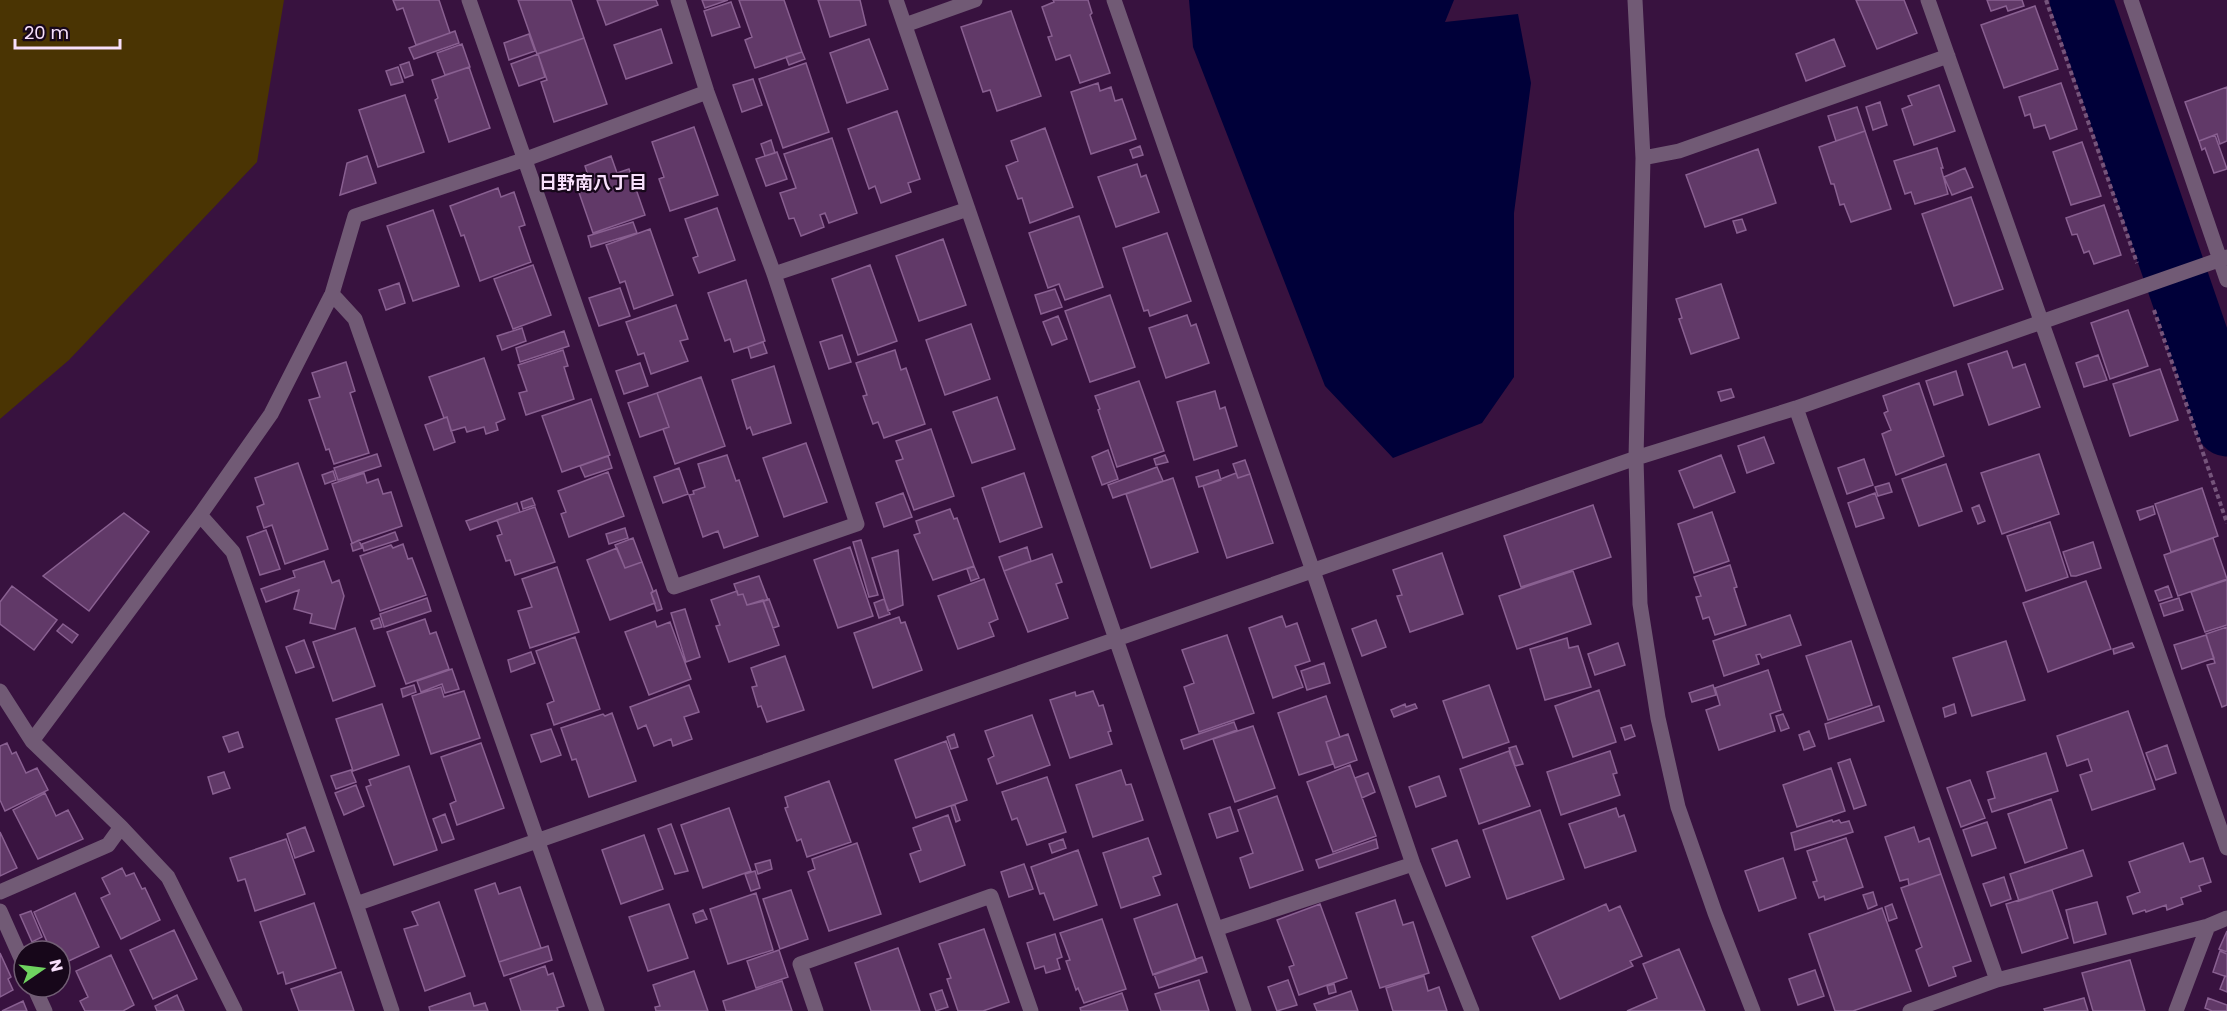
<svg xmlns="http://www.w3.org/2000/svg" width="2227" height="1011" font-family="Poppins,'Noto Sans JP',sans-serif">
	<rect width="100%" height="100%" fill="#38123f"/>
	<!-- green -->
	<path fill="#4a3403" d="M0 0H284L257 162 69 360 0 419Z"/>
	<!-- water -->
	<path fill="#000039" d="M1189 0H1454L1445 22 1518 14 1531 83 1514 213V377L1482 423 1393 458 1325 386 1193 47Z"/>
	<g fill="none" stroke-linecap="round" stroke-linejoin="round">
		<!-- river -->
		<path stroke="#000039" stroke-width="63" d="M2081 0 2227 425"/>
	</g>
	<!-- building -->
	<path fill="#613968" stroke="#896091" stroke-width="1.5" d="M393 0H439L450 33 416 45 403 8 397 10Z
		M518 0H571L584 38 537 54Z
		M597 0H656L658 5 606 25Z
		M702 0H728L705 8Z
		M739 0H784L802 52 755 68 745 40 752 37Z
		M818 0H860L866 25 830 37Z
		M1053 0H1088L1092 13 1090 15 1110 73 1080 83 1070 55 1056 60 1048 37 1052 36 1042 7 1054 2Z
		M1856 0H1904L1917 33 1877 49Z
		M1987 0H2022L2024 6 2008 11 2006 6 1991 11Z
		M731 2 740 27 712 36 704 11Z
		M2035 6 2058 69 2004 88 1981 25Z
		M1011 11 1041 96 997 111 990 90 983 92 961 27Z
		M661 29 672 63 626 79 614 45Z
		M455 31 459 43 414 59 409 48Z
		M529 34 535 51 509 60 504 43Z
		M584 38 607 104 554 122 541 82 547 80 538 54Z
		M869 39 888 89 847 103 830 53Z
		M1834 39 1845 66 1806 81 1796 54Z
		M462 44 470 67 445 75 437 53Z
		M802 52 805 59 789 65 786 57Z
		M538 54 545 77 519 86 511 64Z
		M409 62 413 75 405 78 400 65Z
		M806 63 829 132 783 148 759 79Z
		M398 67 403 82 391 85 386 71Z
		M469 67 490 128 449 142 435 100 438 98 432 80Z
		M753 79 762 105 742 112 733 85Z
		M1098 83 1100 91 1111 87 1115 101 1122 99 1136 139 1091 154 1071 92Z
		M2061 83 2077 129 2050 139 2045 125 2034 128 2030 114 2025 116 2019 97Z
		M1939 85 1955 131 1914 145 1902 109 1912 105 1908 96Z
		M2227 87V141L2220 144 2217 134 2199 141 2185 102Z
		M405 95 424 152 378 167 359 110Z
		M1880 102 1887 125 1873 130 1866 107Z
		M1857 107 1865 131 1836 141 1828 116Z
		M897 111 920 179 908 183 911 192 881 203 875 186 869 189 848 129Z
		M694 127 718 195 670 211 659 179 664 177 652 142Z
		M1045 128 1073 207 1030 223 1022 198 1018 199 1006 166 1018 161 1011 141Z
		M1865 131 1891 209 1851 222 1844 204 1840 205 1834 184H1831L1819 147Z
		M2215 135 2227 169 2214 173 2205 148 2202 150 2199 141Z
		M832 138 857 213 829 223 825 213 820 215 824 227 801 236 794 218 789 219 780 193 796 188 784 154Z
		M771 140 775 153 765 156 761 144Z
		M2082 142 2101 196 2071 205 2053 152Z
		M1140 146 1143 155 1133 158 1130 150Z
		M1937 148 1943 168H1941L1948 194 1915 204 1911 192 1905 194 1894 161Z
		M1758 149 1776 203 1705 227 1686 175Z
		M777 152 787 179 766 186 756 159Z
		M367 156 376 183 340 195 347 163Z
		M611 156 617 173 629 169 645 215 593 233 577 187 590 182 585 166Z
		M1137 164 1141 177 1146 175 1159 212 1116 227 1098 177Z
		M1965 168 1973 187 1952 195 1944 177Z
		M498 188 501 197 514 192 525 225 519 227 531 262 480 281 464 235 461 236 450 206Z
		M1971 197 2003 289 1954 306 1922 214Z
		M2104 205 2121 255 2094 264 2089 251 2084 253 2077 234 2072 235 2066 218Z
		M717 208 735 260 699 273 693 258 698 256 685 219Z
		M433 210 459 286 413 301 387 226Z
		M1079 216 1103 287 1065 300 1059 284 1048 288 1029 233Z
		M1742 219 1746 230 1737 233 1733 221Z
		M633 222 637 233 591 247 588 236Z
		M650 229 673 295 634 309 625 281 620 283 606 245Z
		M1167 233 1191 301 1150 316 1148 310 1144 311 1123 248Z
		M943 239 966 305 919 321 896 256Z
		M533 265 551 315 513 329 494 279Z
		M870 265 897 341 858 355 832 279Z
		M746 280 765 341 734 352 730 339 725 341 708 293Z
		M399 283 405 303 386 310 379 290Z
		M1721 284 1739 338 1691 354 1679 319 1682 318 1676 299Z
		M620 288 630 316 599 326 589 298Z
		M1055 289 1062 307 1041 314 1035 295Z
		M1110 295 1135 367 1090 382 1065 311Z
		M676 305 688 339 680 341 688 361 651 374 644 353 638 355 626 322Z
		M2128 310 2148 366 2110 379 2091 323Z
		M1187 315 1191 326 1196 324 1209 363 1166 378 1149 328Z
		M1058 316 1067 339 1052 345 1043 322Z
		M971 324 990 379 945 395 926 340Z
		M522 328 526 341 502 350 497 336Z
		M564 331 569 346 520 362 516 348Z
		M842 335 851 362 829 369 820 342Z
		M763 342 767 353 751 358 748 347Z
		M563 350 568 366 564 367 574 399 526 415 519 393 527 391 518 365Z
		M895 350 901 370 906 368 925 424 884 438 878 422 873 424 863 396 867 395 856 363Z
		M2007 351 2013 368 2025 364 2040 407 1989 425 1968 364Z
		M2098 355 2107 380 2084 387 2076 363Z
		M484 358 505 419 496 423 498 430 486 434 484 427 467 432 465 427 451 431 447 417 444 418 429 377Z
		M346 362 355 391 350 393 369 453 334 464 329 449 326 450 309 400 320 397 312 373Z
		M640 363 648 386 624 394 616 371Z
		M774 366 791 423 753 435 750 427 747 429 732 380Z
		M2160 369 2178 420 2130 436 2113 384Z
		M1956 371 1963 395 1934 405 1926 381Z
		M701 377 725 446 675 464 663 429 669 427 657 393Z
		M1139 381 1164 451 1117 467 1098 410 1100 409 1095 396Z
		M1919 383 1944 456 1896 475 1882 434 1891 430 1884 413 1888 411 1883 396Z
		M1731 389 1734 397 1721 401 1718 392Z
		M1215 391 1220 409 1225 407 1237 446 1194 460 1177 402Z
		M657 393 669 427 640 437 628 403Z
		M997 397 1015 449 972 463 953 412Z
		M591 399 610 455 562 472 542 416Z
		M447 417 455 442 434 450 425 425Z
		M931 429 954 496 914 510 896 461 903 459 896 441Z
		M1764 437 1774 463 1747 473 1738 446Z
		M806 443 827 502 784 517 763 458Z
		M1108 450 1118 479 1102 485 1092 457Z
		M377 454 381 466 338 480 334 468Z
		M2039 454 2059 514 2002 534 1981 473Z
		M727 455 736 481 739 480 758 536 724 548 718 531 703 537 689 495 694 494 693 491 705 487 698 464Z
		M1165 455 1168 462 1156 465 1154 459Z
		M1721 455 1735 492 1694 508 1679 471Z
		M608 456 612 468 585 477 580 466Z
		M1864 459 1873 485 1847 494 1838 468Z
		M1245 460 1250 474 1238 478 1233 464Z
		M298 463 328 549 285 564 272 525 264 528 257 507 264 504 255 478Z
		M1946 464 1962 511 1919 526 1902 479Z
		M1157 467 1163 481 1113 498 1108 485Z
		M679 468 688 494 663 503 654 477Z
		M1218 470 1221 480 1199 487 1196 477Z
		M333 471 336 480 325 484 322 475Z
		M608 472 624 516 569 537 561 514 566 512 558 491Z
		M364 473 367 483 378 479 383 494 391 492 402 526 352 543 332 484Z
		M1024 473 1042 527 1000 542 982 488Z
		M1236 473 1238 478 1250 474 1273 543 1227 558 1203 486Z
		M1173 478 1198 552 1151 568 1126 494Z
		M1889 483 1892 492 1878 496 1875 487Z
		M2202 488 2218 536 2171 552 2155 504Z
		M903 493 912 517 884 527 876 503Z
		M1875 493 1884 518 1856 527 1848 503Z
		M532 498 535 505 523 509 521 502Z
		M517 503 520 512 470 530 466 521Z
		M1593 505 1611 557 1521 587 1504 536Z
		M1979 505 1985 521 1978 524 1972 508Z
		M2153 506 2155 514 2140 520 2137 511Z
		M535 507 555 562 515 575 510 560 506 561 497 536 502 534 497 520Z
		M950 509 954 519 957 518 974 566 933 580 914 535 920 533 916 521Z
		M1712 512 1729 561 1694 573 1678 524Z
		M124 513 149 532 89 611 43 576Z
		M2050 522 2068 577 2026 591 2007 536Z
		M625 528 628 538 609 544 606 534Z
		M266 530 280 569 260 575 247 537Z
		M395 532 398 540 364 551 362 544Z
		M633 538 642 562 625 568 615 545Z
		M2213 538 2227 579 2178 596 2164 555Z
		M359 540 362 548 353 551 351 544Z
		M861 540 878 595 869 597 853 542Z
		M2093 542 2101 568 2076 576H2071L2063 552Z
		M403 544 408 559 412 558 426 595 380 611 360 556 391 545 393 548Z
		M850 547 873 616 838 628 814 560Z
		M1027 547 1031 561 1004 571 999 557Z
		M617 548 625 568 642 562 653 591 651 593 655 603 610 620 587 560Z
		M898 550 903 605 888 611 872 558Z
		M1442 553 1463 614 1410 632 1397 596 1402 595 1393 570Z
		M1052 554 1062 582 1056 584 1068 618 1028 632 1004 571Z
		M324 561 332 583 339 580 344 596 335 629 310 623 312 614 294 609 299 590 266 602 261 589 295 577 293 571Z
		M1730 565 1737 587 1734 588 1746 625 1715 635 1709 617 1703 619 1696 597 1701 596 1694 577Z
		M974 566 979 578 971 581 967 569Z
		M557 567 579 632 530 648 518 611 532 607 522 579Z
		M1573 571 1591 624 1517 649 1499 596Z
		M759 576 768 600 747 605 743 594 738 595 734 584Z
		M984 579 998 619 989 623 994 636 958 649 938 596Z
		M2227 580V625L2205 632 2191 592Z
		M2086 581 2111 649 2048 672 2023 603Z
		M12 586 57 620 34 650 0 624V602Z
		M2168 586 2172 597 2159 601 2155 591Z
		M656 590 662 609 657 611 651 593Z
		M737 591 738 595 743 594 747 605 763 600 779 645 729 662 716 626 720 625 711 600Z
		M427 598 431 611 384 627 380 614Z
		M2179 598 2183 610 2164 616 2160 604Z
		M769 599 779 626 773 628 763 601Z
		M884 599 890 614 879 618 874 603Z
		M685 609 700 657 686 662 671 613Z
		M1790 615 1801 645 1762 658 1760 654 1756 655 1759 664 1724 676 1713 641Z
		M1282 616 1286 627 1297 623 1310 661 1295 666 1303 687 1273 698 1249 628Z
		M899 617 901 623 905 622 922 670 873 688 854 633Z
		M379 618 382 627 374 629 371 621Z
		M425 619 430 634 436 632 449 669 406 684 387 632Z
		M1376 620 1386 647 1362 656 1352 629Z
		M655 621 657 627 670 622 691 679 649 695 625 632Z
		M63 624 78 635 72 643 57 631Z
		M2227 627V705L2222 707 2207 665 2215 663 2206 634Z
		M355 628 375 686 333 701 313 642Z
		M1227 635 1254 713 1199 732 1184 687 1194 683 1182 650Z
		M2206 635 2214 658 2182 669 2174 645Z
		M575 637 600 709 554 725 547 704 554 701 536 651Z
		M1567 638 1569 648 1578 646 1591 687 1545 700 1530 649Z
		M304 640 314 667 296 673 286 647Z
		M1851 641 1872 705 1828 720 1806 656Z
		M2006 641 2025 700 1972 716 1953 658Z
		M1618 643 1625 665 1595 675 1588 654Z
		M2132 643 2134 647 2114 654 2113 649Z
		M531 652 535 663 511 672 508 660Z
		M785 656 804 710 767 722 761 706 758 707 752 687 757 686 751 668Z
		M1324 663 1330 683 1307 690 1301 671Z
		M452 669 459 689 445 693 442 684 421 692 417 681Z
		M1768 670 1781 710 1770 714 1775 731 1719 750 1706 710 1720 705 1715 688Z
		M414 685 416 692 403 697 401 689Z
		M689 685 699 712 684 717 692 739 673 746 671 739 654 746 646 725 638 729 630 707Z
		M1489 685 1509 742 1463 758 1443 701Z
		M1713 685 1716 695 1692 702 1689 693Z
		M441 687 444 697 464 691 480 738 431 754 412 696Z
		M1599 690 1616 742 1573 757 1555 706Z
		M1093 691 1099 706 1103 705 1111 731 1108 732 1112 744 1070 758 1050 700 1075 692 1076 696Z
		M1326 696 1340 737 1326 742 1333 764 1299 775 1278 713Z
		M382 704 399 755 353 771 336 719Z
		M1405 704 1406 707 1415 704 1417 708 1394 717 1391 710Z
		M1954 704 1956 713 1945 717 1943 708Z
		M1879 706 1884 721 1829 739 1825 724Z
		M2128 711 2155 789 2092 810 2080 775 2092 771 2088 759 2067 766 2057 736Z
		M612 713 636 781 589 797 576 759 572 760 561 728 603 714 605 716Z
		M1783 714 1789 728 1781 731 1776 716Z
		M1032 715 1050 765 997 784 988 759 994 756 985 731Z
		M1234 722 1237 730 1184 749 1181 740Z
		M1631 725 1635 736 1625 740 1621 728Z
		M1253 726 1275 788 1235 802 1213 739Z
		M551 729 561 755 541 762 531 735Z
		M1809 731 1815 746 1804 750 1799 735Z
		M238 732 243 747 229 752 223 737Z
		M954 734 958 747 951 749 947 737Z
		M1348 734 1357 760 1335 768 1326 742Z
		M946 741 967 800 916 818 895 760Z
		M7 743 12 754 16 752 26 773 37 768 48 790 5 811 0 800V746Z
		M481 743 504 808 457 825 450 804 456 801 441 757Z
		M2167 745 2176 773 2156 780 2146 753Z
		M1516 746 1523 764 1515 766 1509 748Z
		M1509 751 1530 806 1479 824 1460 769Z
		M1610 751 1617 773 1613 774 1620 795 1561 815 1547 772Z
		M2046 753 2058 791 1992 812 1988 800 1995 798 1987 772Z
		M1850 759 1866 805 1854 809 1838 763Z
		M1350 765 1376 836 1333 852 1307 782Z
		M409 766 437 850 394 865 366 787 371 785 369 780Z
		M1831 768 1845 811 1797 827 1783 785Z
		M351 770 356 782 336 789 331 776Z
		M1121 770 1126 785 1131 784 1143 820 1093 837 1076 785Z
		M224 772 230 788 213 794 208 777Z
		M1368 773 1375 792 1362 798 1355 778Z
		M1439 776 1446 796 1416 807 1409 787Z
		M1047 777 1066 832 1027 845 1017 818 1012 820 1002 792Z
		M1970 780 1985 818 1961 827 1947 788Z
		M829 781 851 842 807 857 801 839 797 841 785 808 788 807 785 797Z
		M356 785 364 806 344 815 335 793Z
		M45 793 56 816 68 810 83 839 38 859 13 810Z
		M1277 796 1303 870 1250 888 1240 858 1253 853 1238 810Z
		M2051 799 2067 848 2025 863 2008 814Z
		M955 805 960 820 956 822 951 806Z
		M1230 807 1238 831 1217 838 1209 814Z
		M729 808 751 871 703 888 681 825Z
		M1616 808 1619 817 1624 815 1636 851 1585 868 1569 824Z
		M1540 810 1564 879 1507 899 1483 830Z
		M445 814 454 839 442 843 433 819Z
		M948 815 965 865 920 882 910 854 921 850 913 828Z
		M1832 820 1833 822 1839 820 1841 823 1849 821 1853 832 1795 850 1791 833Z
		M1987 822 1996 848 1972 856 1963 830Z
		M671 824 688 871 675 874 658 829Z
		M305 827 314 851 295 858 287 834Z
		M1914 827 1919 842 1929 838 1941 874 1909 885 1908 879 1900 881 1885 837Z
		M0 832 17 868 0 876Z
		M644 835 663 889 621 904 602 850Z
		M1148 838 1161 874 1153 877 1160 895 1121 908 1103 853Z
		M1846 838 1863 887 1825 900 1824 896 1819 898 1813 882 1817 881 1807 851Z
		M286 839 305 894 255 911 245 879 238 881 230 858Z
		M1063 839 1066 848 1052 853 1049 844Z
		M1376 839 1378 848 1319 868 1316 860Z
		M1457 840 1470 877 1446 886 1432 849Z
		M857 843 881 914 829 931 808 872 815 869 812 859Z
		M2183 843 2190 862 2203 858 2211 882 2199 886 2201 891 2181 898 2183 904 2167 910 2166 905 2146 912 2145 910 2133 914 2127 897 2140 892 2129 862Z
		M1078 850 1097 905 1054 920 1044 893 1040 894 1031 867Z
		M2083 850 2092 876 2019 901 2010 874Z
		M1783 858 1796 898 1759 911 1745 871Z
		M770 860 772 869 758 874 755 864Z
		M1024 864 1033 889 1009 897 1001 872Z
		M122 868 126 876 134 873 142 889 145 888 160 920 121 939 101 898 110 894 102 878Z
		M755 871 760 888 751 891 745 874Z
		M1941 874 1971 961 1953 967 1956 976 1929 986 1916 950 1922 947 1901 888Z
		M2004 877 2011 899 1991 906 1983 884Z
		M495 883 499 894 520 887 541 948 499 962 475 890Z
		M791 890 808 939 780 949 763 899Z
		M2052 890 2068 938 2022 953 2006 904Z
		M1873 892 1877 905 1868 909 1863 895Z
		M75 893 99 947 60 965V951H51L34 912Z
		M756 893 773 950 728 964 710 909Z
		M1395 900 1403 925 1413 922 1429 973 1380 988 1356 913Z
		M439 902 465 976 425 991 404 929 418 925 412 912Z
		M2097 902 2106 934 2074 943 2066 910Z
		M314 903 336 968 286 984 283 972 278 974 260 922Z
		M669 904 688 958 648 971 629 917Z
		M1177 904 1196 960 1153 975 1134 919Z
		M1320 904 1347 978 1299 995 1289 967 1294 965 1277 920Z
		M1606 904 1609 911 1620 906 1642 956 1630 961 1633 966 1560 999 1532 937Z
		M1892 904 1897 918 1889 921 1885 907Z
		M1882 908 1911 991 1853 1011H1835L1809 934Z
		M703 910 707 919 696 923 693 914Z
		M31 911 42 937 32 942 20 915Z
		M1102 919 1126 989 1084 1003 1078 988 1076 990 1066 961 1070 960 1060 933Z
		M984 929 1009 1002 983 1011H958L947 979 951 978 939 944Z
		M174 930 197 979 153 999 130 950Z
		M2227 931V952L2219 949Z
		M1055 934 1062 957 1057 959 1060 969 1046 973 1044 966 1035 969 1027 943Z
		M548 946 552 960 504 976 499 962Z
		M898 948 920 1011H871L855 963Z
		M1679 949 1705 1011H1627L1657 998 1643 964Z
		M779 950 788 977 756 988 747 961Z
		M2220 951 2227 954V977L2213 972Z
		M0 953 11 977 8 979 13 990 0 997Z
		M111 955 134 1005 123 1011H85L80 1001 88 997 76 971Z
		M1202 957 1207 972 1159 988 1154 974Z
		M2130 960 2145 1011H2093L2082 973Z
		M545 966 548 975 553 973 564 1006 557 1008 558 1011H521L510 979Z
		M1815 970 1824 996 1798 1005 1789 979Z
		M694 971 708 1011H656L655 1007 660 1006 653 985Z
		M341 972 354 1011H299L291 989Z
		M1424 976 1428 991 1439 987 1447 1011H1393L1386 988Z
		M2225 976 2227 977V992L2220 989Z
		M1199 980 1209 1011H1161L1155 994Z
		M1288 980 1297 1005 1277 1011 1268 987Z
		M782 981 792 1011H726L723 1001Z
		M1334 984 1336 992 1329 994 1327 986Z
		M942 990 948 1007 936 1011 930 994Z
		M1351 991 1358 1011H1317L1314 1004Z
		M470 993 474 1006 485 1003 488 1011H430L429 1007Z
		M1122 993 1128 1011H1081L1080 1008Z
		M177 995 184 1011H157L155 1006Z
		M2084 998 2088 1011H2045L2044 1009Z
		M2208 998 2227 1005V1011H2212L2205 1008Z
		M23 1001 27 1011H2Z"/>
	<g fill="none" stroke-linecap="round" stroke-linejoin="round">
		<!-- path -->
		<path stroke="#75547b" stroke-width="4" stroke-dasharray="4.5 3" stroke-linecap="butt" d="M2046 0 2137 263
			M2154 310 2227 523"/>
		<!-- minor -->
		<path stroke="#715a75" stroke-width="15" d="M469 0 674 587 857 524 774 274 707 92 678 0
			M896 0 1244 1011
			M1114 0 1313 571 1413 864 1472 1011
			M1635 0 1643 158 1636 458 1640 604 1658 718 1678 807 1715 913 1753 1011
			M1928 0 2227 848
			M2131 0 2227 280
			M905 25 975 0
			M1643 158 1679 151 1948 56
			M774 274 968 209
			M332 294 355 319 597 1011
			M1796 408 1997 980
			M200 515 233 552 356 904 392 1011
			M0 691 32 741 121 827 168 877 235 1011
			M32 741 200 515 271 414 332 294 355 216 526 159 707 92
			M0 892 108 845 121 827
			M356 904 1636 458 1796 408 2227 257
			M0 911 24 965
			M1216 929 1413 864
			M34 987 45 1011
			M816 1011 800 964 991 896 1031 1011
			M1910 1011 1997 980 2208 926 2227 918
			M2176 1011 2208 926"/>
	</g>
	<g text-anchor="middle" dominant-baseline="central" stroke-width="4.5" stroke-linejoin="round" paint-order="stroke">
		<!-- neighbourhood labels -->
		<g font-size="18" font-weight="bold" fill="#f8e0fc" stroke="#17071a">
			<text x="593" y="182">日野南八丁目</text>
		</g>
	</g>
	<!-- north arrow -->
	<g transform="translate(42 969) rotate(76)"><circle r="28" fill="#17071a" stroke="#715e74" stroke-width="1.5"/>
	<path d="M0-4.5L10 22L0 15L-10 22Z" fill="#6fd360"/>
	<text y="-9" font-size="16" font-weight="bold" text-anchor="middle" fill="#f8e0fc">N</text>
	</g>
	<!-- scale -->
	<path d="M15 39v9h105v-9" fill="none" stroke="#f8e0fc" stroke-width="3"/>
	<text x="24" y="39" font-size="18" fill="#f8e0fc" stroke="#17071a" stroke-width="4.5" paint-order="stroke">20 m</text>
</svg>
